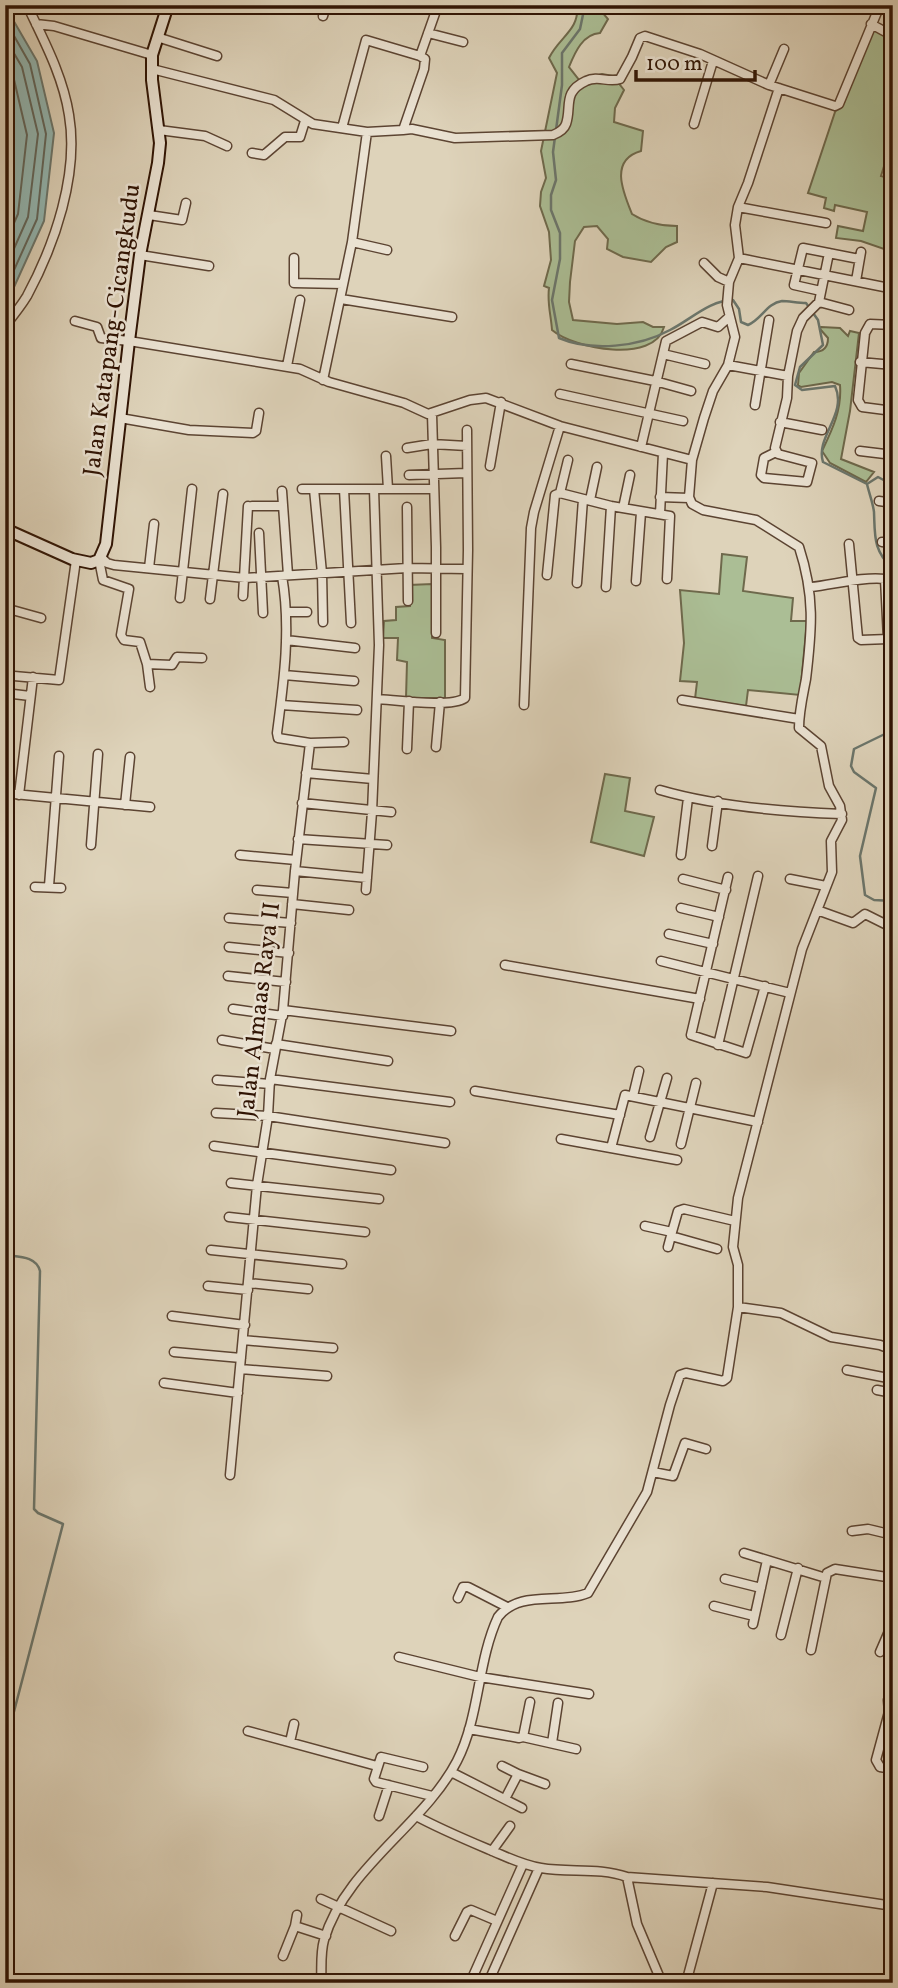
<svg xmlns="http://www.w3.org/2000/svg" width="898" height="1988" font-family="Vollkorn,serif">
	<rect width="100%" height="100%" fill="#ded3ba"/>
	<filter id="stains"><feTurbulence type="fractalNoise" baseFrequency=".00286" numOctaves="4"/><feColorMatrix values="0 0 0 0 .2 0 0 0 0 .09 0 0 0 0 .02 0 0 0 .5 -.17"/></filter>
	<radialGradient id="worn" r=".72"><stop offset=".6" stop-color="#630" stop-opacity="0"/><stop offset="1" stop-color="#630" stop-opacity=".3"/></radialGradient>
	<!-- green -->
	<path fill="#abbe95" stroke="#6e694c" stroke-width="2" d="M577 5H596L608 19 600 33C583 34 575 52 569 67L580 81 602 74 613 76 624 90 615 108 614 122 643 131 641 151C609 160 623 192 632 214 646 223 661 226 677 226V242L666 247 651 262 623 257 607 249 608 239 597 226 584 227 575 241 570 282 569 302 573 320 617 324 643 322 653 327H664C654 364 574 349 552 330 551 315 547 303 549 288L544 286 551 260 549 232 540 206 541 192 546 178 541 151 557 73 549 58C559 37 580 30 577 5Z
		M871 28 893 40V137L881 176 893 179V204L890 216 893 217V247L884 249 861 241 836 238 838 226 863 231 867 212 835 205 834 211 824 208 826 198 808 193 835 112Z
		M821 327 840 328 848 336 850 331 859 333 850 411 841 459 874 472 866 482 830 463 822 451C832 430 842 410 840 385L832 382 801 387 798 385 799 373 814 352C824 352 828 346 828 338L820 329Z
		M722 554 747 557 743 591 793 598 791 621H807L800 695 748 690 746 706 695 699 697 682 680 681 684 643 680 590 719 594Z
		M432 584V638L445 640V698H406L407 662 397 660 398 638H383L384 621 396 620V607L410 606 409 585Z
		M605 774 630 778 625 811 654 817 644 856 591 842Z"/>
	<!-- water -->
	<path fill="#93b7b2" stroke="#6b766c" stroke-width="2" d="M5 6 37 61 54 133 44 221 5 307Z"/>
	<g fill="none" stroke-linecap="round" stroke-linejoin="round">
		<!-- shore -->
		<path stroke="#62665b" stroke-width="2" d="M5 20 30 64 46 134 37 219 5 290
			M5 38 22 67 38 134 28 217 5 269
			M5 59 12 71 27 135 18 214 5 243"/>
		<!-- stream -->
		<path stroke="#6b766c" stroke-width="2.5" d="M556 130 562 85V53L580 29 585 5
			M555 137 553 152 556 180 551 195V210L560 233V259L552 300 559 338C592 352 639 347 670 330 690 320 710 300 733 300L739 309 741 322 748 325C761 320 767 303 782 301 789 301 798 303 806 303L818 320 823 345 800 367 795 385 802 390 835 386C848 414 815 437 823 462L867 484C869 493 873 503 874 512 875 536 873 551 893 569
			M867 484 878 477 891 484 893 481
			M893 730 854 749 851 766 854 772 876 788 860 856 865 895 874 900 893 901
			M5 1255C19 1257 36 1256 40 1271L34 1509 38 1513 63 1524 5 1746"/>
		<!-- street casing -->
		<g stroke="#5c4432" stroke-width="11">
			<path id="street" d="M438 5 420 56 425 59 424 69 403 130 412 129 455 138 553 135C558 133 564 130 566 124 572 107 562 92 586 81 598 75 608 83 620 79L632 57 640 38 645 36 700 54 769 85 835 106 839 104 880 5
				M323 16 326 5
				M36 24 54 26 152 55
				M871 24 893 36
				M428 33 463 42
				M157 37 217 56
				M152 69 274 100 313 124 367 132 403 130
				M769 85 784 49
				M694 124 713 61
				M342 128 366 40 420 56
				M159 130 205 136 227 146
				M252 153 264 155 285 137H300L305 121
				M738 207 826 223
				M149 215 182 220 186 203
				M352 242 387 250
				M140 255 209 266
				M294 258V283L343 284
				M739 258 889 288
				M704 263 718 277 729 282
				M856 281 861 252
				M821 291 794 285 803 248 859 259
				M341 299 452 317
				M819 302 849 310
				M75 321 97 327 101 338 129 341 300 369 329 382 404 403 428 414 470 400 486 398 560 426 692 460
				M893 325 870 324 865 333 858 400 862 407 893 411
				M5 326C13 316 21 306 27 296 55 244 79 174 69 115 63 76 44 41 27 5
				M663 354 705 364
				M860 362 893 365
				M571 364 655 381 691 391
				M728 365 788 376 797 331 803 318 819 302 829 253
				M287 366 300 300
				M323 380 352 242 367 132
				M560 394 683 421
				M755 405 769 320
				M432 414 436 547V633
				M120 418 189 430 253 433 256 431 259 413
				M780 422 822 430
				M641 447 666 341 702 322 718 327 729 317
				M407 448 432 444 467 446
				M860 451 893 455
				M776 452 764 458 761 475 764 478 807 482 812 463 778 454 775 448 787 398 788 376
				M386 456 388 489
				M490 466 501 402
				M892 474 893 468
				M409 475 466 473
				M302 489H314L322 573 323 622
				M314 489H344L351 623
				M344 489H374L379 645 372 812 366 890
				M374 489H434
				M282 491 288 575
				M560 493 611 506 670 516 667 579
				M660 497 689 498
				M590 500 597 467
				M879 501 893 503
				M252 506H283
				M407 507 408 601
				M623 508 630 475
				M660 514 663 453
				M259 533 263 613
				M882 542 893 543
				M101 557 107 563 114 565 245 578 407 568 466 569
				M99 560 103 580 129 589 121 635 124 640 140 642 147 664 150 687
				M149 568 154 524
				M547 575 555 495 560 493 568 460
				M636 581 641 512
				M577 583 583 499
				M606 587 611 506
				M811 587C832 585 864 576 885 579L888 639 861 640 858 638 849 544
				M243 596 248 506
				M180 598 192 489
				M210 599 223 494
				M5 608 41 618
				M287 612H307
				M286 640 355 648
				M147 664 172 665 177 657 202 658
				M284 675 354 681
				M14 676 59 680 76 560
				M5 693 30 696
				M377 699C396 700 451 708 465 698L468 550 467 430
				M682 700 799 719
				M281 705 357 710
				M524 705 531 528 534 512 560 426
				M310 743 344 742
				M436 747 440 702
				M407 749 409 701
				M306 773 373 779
				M660 790C715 806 785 812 842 814
				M14 794 150 807
				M19 795 33 677
				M302 803 391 812
				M125 805 130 757
				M298 839 387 845
				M91 845 98 754
				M712 846 718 801
				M240 855 296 860
				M681 855 688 798
				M295 871 367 878
				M728 877 691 1035 746 1053 765 986
				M683 879 726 890
				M790 879 826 886
				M49 886 59 756
				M35 887 61 888
				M257 890 293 893
				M292 904 349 910
				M681 908 719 917
				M817 910 853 923 865 914 893 928
				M229 918 291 923
				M669 934 713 944
				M229 947 289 953
				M661 961 790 993
				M505 965 700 999
				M228 976 286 982
				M233 1009 283 1016
				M283 1010 451 1031
				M222 1040 275 1049
				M276 1044 388 1061
				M718 1045 758 876
				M270 1079 450 1102
				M217 1080 270 1084
				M475 1091 620 1115
				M633 1096 639 1071
				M216 1113 268 1116 445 1143
				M650 1137 667 1078
				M561 1139 677 1160
				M681 1144 696 1083
				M214 1146 391 1170
				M611 1148 625 1095 758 1122
				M231 1183 379 1199
				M229 1217 365 1232
				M645 1226 672 1232 678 1211 684 1209 735 1221
				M671 1236 717 1249
				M668 1247 672 1232
				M211 1250 342 1264
				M249 1283 308 1289
				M208 1286 248 1290
				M738 1307 781 1313 831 1337 880 1345 893 1350
				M172 1316 245 1325
				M243 1340 333 1348
				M174 1352 241 1358
				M240 1369 327 1376
				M847 1370 893 1379
				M164 1383 238 1393
				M877 1390 893 1393
				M653 1472 673 1476 685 1443 706 1449
				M230 1475 257 1185 268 1116 270 1079 283 1010 295 871 310 743 278 738 277 733C284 680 291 628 282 576
				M852 1531 868 1529 893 1535
				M744 1553 826 1578
				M725 1579 761 1588
				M458 1598 463 1587H468L507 1607
				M714 1606 754 1616
				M753 1624 767 1560
				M781 1635 798 1568
				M811 1650 827 1573 835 1569 893 1578
				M880 1652 893 1622
				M399 1657 480 1677 589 1694
				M893 1692 888 1700 889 1712 876 1760 880 1767 893 1769
				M469 1729 519 1738 523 1737 530 1702
				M248 1731 377 1766
				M523 1737 576 1749
				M290 1742 294 1724
				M552 1743 558 1703
				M502 1766 518 1774
				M423 1767 381 1757 374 1779 376 1782 432 1796
				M451 1772 522 1808
				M505 1799 518 1774 545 1784
				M379 1816 389 1785
				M416 1816C440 1829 464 1839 490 1850 507 1857 522 1865 541 1868 570 1873 599 1867 627 1877L767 1887 893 1906
				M492 1851 510 1826
				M627 1877 637 1924 662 1983
				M321 1899 391 1931
				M295 1926 326 1936
				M455 1936 467 1912 471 1910 497 1921
				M283 1956 295 1926 297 1915
				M321 1983C322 1968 320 1954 324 1940 345 1868 424 1825 457 1761 480 1716 477 1662 498 1617 520 1589 559 1605 588 1593L647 1492 670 1405 680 1375 686 1373 723 1381 727 1378 738 1307V1265L733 1247 738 1198 802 949 832 872 831 841 842 820 840 806 829 786 821 746 799 728C799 711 803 695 806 679 812 629 815 596 799 547L756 520 703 510 692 504 689 497 692 460 704 418 713 391 728 365 735 337 727 305 729 282 739 258 735 225 738 207 748 183 779 88
				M470 1983 523 1864
				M488 1983 539 1868
				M686 1983 713 1883"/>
		</g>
		<!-- secondary casing -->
		<g stroke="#301404" stroke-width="14">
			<path id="secondary" d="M5 529 72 559 91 563 99 560 106 544 129 341 140 255 158 163 160 143 152 80V55L168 5"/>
		</g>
		<!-- street -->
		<use href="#street" stroke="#eae2d2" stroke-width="8"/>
		<!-- secondary -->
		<use href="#secondary" stroke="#eae2d2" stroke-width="10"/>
	</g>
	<g text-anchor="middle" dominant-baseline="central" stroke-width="5" stroke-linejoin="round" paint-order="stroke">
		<!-- street labels -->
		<g font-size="24" fill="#301404" stroke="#eae2d2">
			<text transform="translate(113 330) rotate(-82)">Jalan Katapang-Cicangkudu</text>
			<text transform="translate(260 1010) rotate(-83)">Jalan Almaas Raya II</text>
		</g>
	</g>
	<!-- margin -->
	<rect width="898" height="1988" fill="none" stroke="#ded3ba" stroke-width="28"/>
	<rect x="7" y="7" width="884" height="1974" fill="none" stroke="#301404" stroke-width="3.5"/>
	<rect x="14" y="14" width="870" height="1960" fill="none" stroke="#301404" stroke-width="2"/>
	<!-- scale -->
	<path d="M636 70v10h119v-10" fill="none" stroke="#301404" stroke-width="3.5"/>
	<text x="646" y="70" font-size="21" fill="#301404" stroke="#eae2d2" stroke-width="5" paint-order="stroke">100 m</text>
	<rect width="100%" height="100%" filter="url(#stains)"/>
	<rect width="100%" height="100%" fill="url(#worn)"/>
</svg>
